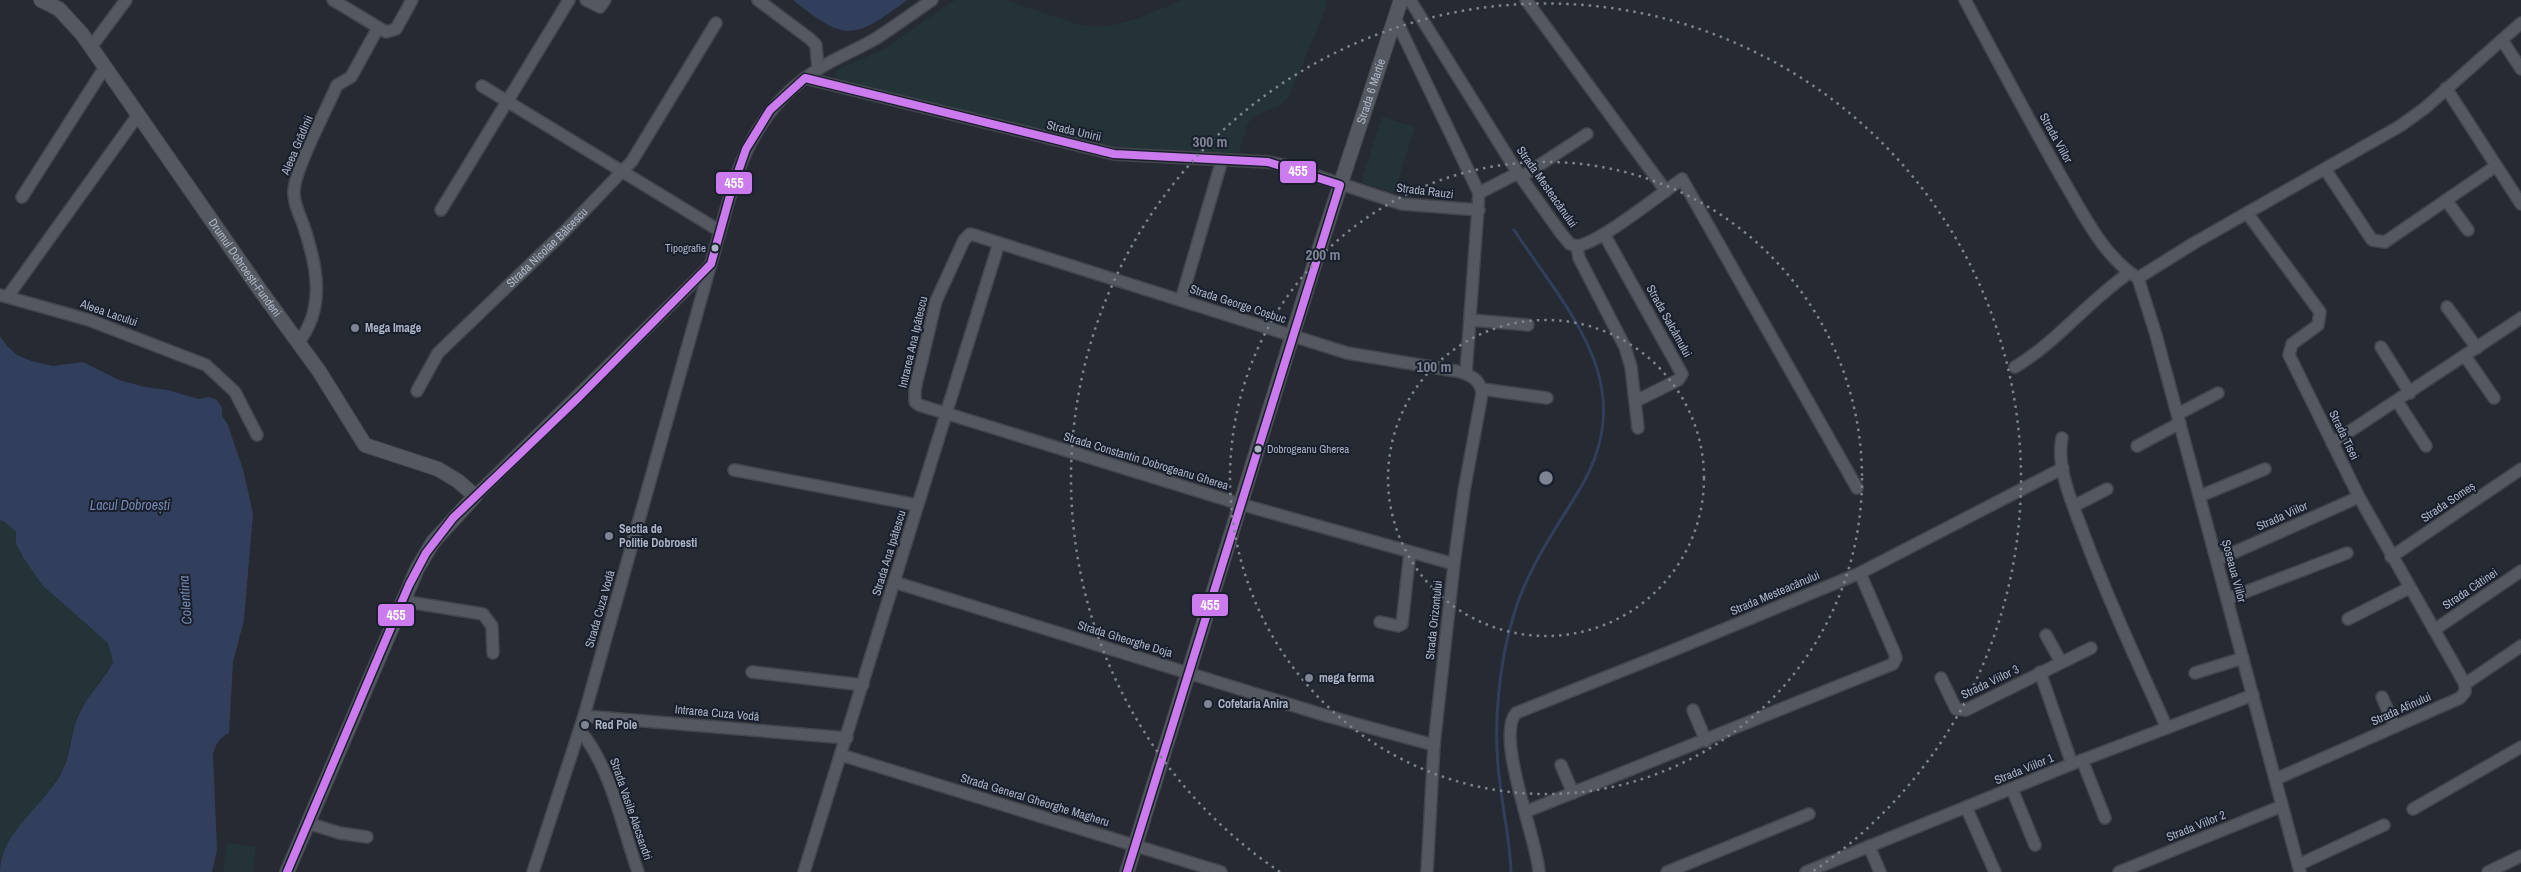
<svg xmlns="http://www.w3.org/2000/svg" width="2521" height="872" font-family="'Archivo Narrow',sans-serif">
	<rect width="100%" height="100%" fill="#262a32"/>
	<!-- green -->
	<path fill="#233338" d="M955 0H1005L1077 24 1095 27 1119 24 1139 18 1182 0H1326L1327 5 1289 97 1279 106 1255 115 1247 125 1239 153 1231 155 1118 148 1083 141 838 81 834 76 837 70 882 50Z
		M1382 117 1415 127 1394 193 1361 182Z
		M0 520 5 522 16 532V544L24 559 43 586 108 643 113 662 79 711 63 768 44 799 13 835 0 860Z
		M227 843 256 847 253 872H223Z"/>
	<!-- water -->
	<path fill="#323f5c" d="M793 0H907C854 40 845 42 793 0Z
		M0 336 7 346 17 355 31 361 53 366 83 362 119 380 145 387 168 390 198 399 209 397 217 400 222 408V416L227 423 243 469 253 514 244 620 233 662 229 733C219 738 216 744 213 754L217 850 212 872H0C0 831 47 805 63 769 72 750 71 728 81 710 90 692 105 679 113 662L108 643 43 586 24 559 16 544V532L5 522 0 520Z"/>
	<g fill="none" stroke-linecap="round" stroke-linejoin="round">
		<!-- stream -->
		<path stroke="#323f5c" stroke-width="3" d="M1511 872C1510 839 1502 807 1499 775 1493 725 1499 662 1514 614 1527 569 1557 527 1581 487 1641 385 1569 313 1514 230"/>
		<!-- minor casing -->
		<g stroke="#42454b" stroke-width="14">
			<g id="minor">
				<path d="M333 0 386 32 396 29 412 0"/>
				<path d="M586 0 600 7 605 0"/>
				<path d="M758 0 810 39 816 45 818 69"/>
				<path d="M1410 0 1518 173 1560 232 1570 244 1577 246"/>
				<path d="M1526 0 1666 191"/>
				<path d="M1965 0C1998 62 2031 124 2066 185 2085 217 2105 258 2138 278"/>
				<path d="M1395 18 1479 193 1466 373"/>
				<path d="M2502 40 2521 69"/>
				<path d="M91 47 126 0"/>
				<path d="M805 78 1114 154 1268 162 1283 165 1402 204 1479 210"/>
				<path d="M482 86 720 231"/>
				<path d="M2446 88 2521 204"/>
				<path d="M2325 169 2372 240 2385 242 2496 166"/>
				<path d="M1521 177 1587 134"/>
				<path d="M1479 193 1518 173"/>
				<path d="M22 197 105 67"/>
				<path d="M2446 200 2468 230"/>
				<path d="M441 210 569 0"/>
				<path d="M2247 213 2320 312 2318 325 2292 344 2289 355 2359 497 2465 684"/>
				<path d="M1604 234 1682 374 1678 380 1636 401"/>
				<path d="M1577 246C1601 242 1659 195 1682 179L1857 488"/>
				<path d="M1577 246 1579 258 1625 347 1631 367 1638 428"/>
				<path d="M2138 278 2156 335 2300 872"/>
				<path d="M2138 278 2194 243 2400 126 2425 108 2521 23"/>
				<path d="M0 295 89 320 206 365 235 392 257 435"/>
				<path d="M8 296 138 115"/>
				<path d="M1181 300 1222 160"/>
				<path d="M2447 307 2477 348"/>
				<path d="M1471 320 1528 325"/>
				<path d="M298 343C326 308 317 266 304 227 300 215 293 203 294 191 295 168 327 109 337 85L351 77 378 28"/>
				<path d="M2381 347 2410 393"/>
				<path d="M2465 356 2494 398"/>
				<path d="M2015 367C2057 342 2088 301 2129 273"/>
				<path d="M1482 389 1547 398"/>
				<path id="s1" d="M417 391 438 353 564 232 632 161 716 23"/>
				<path d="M2397 401 2426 446"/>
				<path d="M2178 414 2218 393"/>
				<path d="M2062 438C2056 466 2071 500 2081 527 2106 595 2137 661 2167 728"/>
				<path d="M2332 443 2521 318"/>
				<path d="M2137 446 2180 423"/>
				<path d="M734 470 917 505"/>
				<path d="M475 496 710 266"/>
				<path d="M2200 496 2265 469"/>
				<path d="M2074 506 2107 489"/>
				<path d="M2391 557 2521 469"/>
				<path d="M2217 560 2359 497"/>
				<path d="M894 582 1327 716 1434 745"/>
				<path d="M2227 599 2347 553"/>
				<path d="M402 601 483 614 492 626 493 653"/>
				<path d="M2348 619 2409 588"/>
				<path d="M1380 622 1398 626 1402 624 1410 552"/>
				<path d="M2434 630 2521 571"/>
				<path d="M2046 635 2061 662"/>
				<path d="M752 672 863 685"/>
				<path d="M2040 672 2072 764"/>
				<path d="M2195 673 2243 658"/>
				<path d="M1941 678 1956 709 1966 710 2091 648"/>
				<path d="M2382 697 2395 727"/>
				<path d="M1693 710 1706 741"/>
				<path d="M584 716 847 738"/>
				<path d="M580 731C610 765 623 829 638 872"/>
				<path d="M841 755 1221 872"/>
				<path d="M2082 760 2105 818"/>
				<path d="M1561 765 1573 793"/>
				<path d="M2276 779 2460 698 2465 692V684L2521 646"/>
				<path d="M2012 789 2035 845"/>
				<path d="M1966 807 1995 872"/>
				<path d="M2413 809 2521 747"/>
				<path d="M1525 812 1893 664 1896 658 1894 652 1860 573"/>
				<path d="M307 823 340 833 367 837"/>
				<path d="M1869 846 1880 872"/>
				<path d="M2298 865 2384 825"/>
				<path d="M533 872 584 716 731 192C746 142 771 98 817 70 835 58 856 50 875 39 894 27 913 13 932 0"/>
				<path d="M804 872 999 243"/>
				<path d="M1427 872 1434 745 1454 564 1464 491 1482 394C1481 379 1469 374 1456 371L1347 353 974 235 970 234 964 240 936 301 915 389V402L919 405 1240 504 1454 564"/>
				<path d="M1539 872C1537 839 1495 737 1516 713L1669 652 1860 573 2063 468"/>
				<path d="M1667 872 1809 814"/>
				<path d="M1806 872 2072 764 2253 695"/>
				<path d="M2119 872 2282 806"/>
				<path d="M2488 872 2521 856"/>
			</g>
		</g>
		<!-- tertiary casing -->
		<g stroke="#42454b" stroke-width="16">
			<g id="tertiary">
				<path id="s2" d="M41 0 59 9 82 34 260 290 319 371 365 445 438 469 458 481 475 496 433 542 417 569 287 872"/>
				<path id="s3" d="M1127 872 1316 259 1401 0"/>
			</g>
		</g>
		<!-- minor -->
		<use href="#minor" stroke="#545860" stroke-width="11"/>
		<!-- tertiary -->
		<use href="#tertiary" stroke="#545860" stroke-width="14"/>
		<!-- bus-1 casing -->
		<g stroke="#191f2d" stroke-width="11">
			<path id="bus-1" d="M287 872 409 585 426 553 453 518 579 397 711 264 731 192 746 149 770 110 805 78 1114 154 1268 162 1340 185 1127 872"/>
		</g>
		<!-- bus-1 -->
		<use href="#bus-1" stroke="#cb7bed" stroke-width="8"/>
	</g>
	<!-- distance rings -->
	<g fill="none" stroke="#7e8492" stroke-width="2.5" stroke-dasharray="2.5 5">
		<circle cx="1546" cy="478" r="158"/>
		<circle cx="1546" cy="478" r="316"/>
		<path d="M1280 872A475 475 0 1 1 1812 872"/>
	</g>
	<!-- markers -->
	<g fill="#adb5c5" stroke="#191f2d" stroke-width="2">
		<circle cx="715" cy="248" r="4.5"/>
		<circle cx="1258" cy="449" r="4.5"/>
	</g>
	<g fill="#7e8492" stroke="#191f2d" stroke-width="2">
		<circle cx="355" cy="328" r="5"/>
		<circle cx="609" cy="536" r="5"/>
		<circle cx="1309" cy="678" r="5"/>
		<circle cx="1208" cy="704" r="5"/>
		<circle cx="585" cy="725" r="5"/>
	</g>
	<g text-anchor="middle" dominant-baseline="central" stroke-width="4" stroke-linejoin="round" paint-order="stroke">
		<!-- bus labels -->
		<g font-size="11" fill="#adb5c5" stroke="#191f2d" text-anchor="end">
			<text x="706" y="248">Tipografie</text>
			<text x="1267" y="449" text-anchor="start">Dobrogeanu Gherea</text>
		</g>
		<!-- street labels -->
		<g font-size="12" fill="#adb5c5" stroke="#191f2d">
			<text stroke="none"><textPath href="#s3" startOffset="818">Strada 6 Martie</textPath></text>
			<text transform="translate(1074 131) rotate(13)">Strada Unirii</text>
			<text transform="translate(2056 138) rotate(61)">Strada Viilor</text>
			<text transform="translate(297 145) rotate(-67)">Aleea Grădinii</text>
			<text transform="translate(1547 187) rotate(55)">Strada Mesteacănului</text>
			<text transform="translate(1425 191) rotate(7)">Strada Rauzi</text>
			<text stroke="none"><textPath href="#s1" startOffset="195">Strada Nicolae Bălcescu</textPath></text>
			<text stroke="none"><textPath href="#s2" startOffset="339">Drumul Dobroești-Fundeni</textPath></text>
			<text transform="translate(1238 304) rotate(18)">Strada George Coșbuc</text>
			<text transform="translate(109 313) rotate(19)">Aleea Lacului</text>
			<text transform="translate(1669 321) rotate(61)">Strada Salcâmului</text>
			<text transform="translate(913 342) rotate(-77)">Intrarea Ana Ipătescu</text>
			<text transform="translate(2344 435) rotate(64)">Strada Tisei</text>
			<text transform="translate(1146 461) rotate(17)">Strada Constantin Dobrogeanu Gherea</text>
			<text transform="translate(2448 502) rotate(-34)">Strada Someș</text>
			<text transform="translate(2282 516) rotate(-24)">Strada Viilor</text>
			<text transform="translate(889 553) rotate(-73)">Strada Ana Ipătescu</text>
			<text transform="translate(2234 571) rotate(75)">Șoseaua Viilor</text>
			<text transform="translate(2470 589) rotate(-34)">Strada Cătinei</text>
			<text transform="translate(1775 593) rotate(-23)">Strada Mesteacănului</text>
			<text transform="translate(600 609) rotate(-74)">Strada Cuza Vodă</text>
			<text transform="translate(1434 620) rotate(-84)">Strada Orizontului</text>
			<text transform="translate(1125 639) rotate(17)">Strada Gheorghe Doja</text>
			<text transform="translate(1990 682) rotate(-26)">Strada Viilor 3</text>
			<text transform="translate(2401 709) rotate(-24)">Strada Afinului</text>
			<text transform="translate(717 713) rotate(5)">Intrarea Cuza Vodă</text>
			<text transform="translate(2024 769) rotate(-22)">Strada Viilor 1</text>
			<text transform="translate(1035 800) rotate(17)">Strada General Gheorghe Magheru</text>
			<text transform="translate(631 809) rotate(71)">Strada Vasile Alecsandri</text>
			<text transform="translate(2196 826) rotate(-22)">Strada Viilor 2</text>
		</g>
		<!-- poi labels -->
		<g font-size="12" font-weight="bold" fill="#adb5c5" stroke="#191f2d" text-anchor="start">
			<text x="365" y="328">Mega Image</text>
			<text x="619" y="529">Sectia de<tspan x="619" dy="14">Politie Dobroesti</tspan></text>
			<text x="1319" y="678">mega ferma</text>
			<text x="1218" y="704">Cofetaria Anira</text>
			<text x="595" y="725">Red Pole</text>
		</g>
		<!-- water labels -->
		<g font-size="14" font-style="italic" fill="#7488ae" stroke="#191f2d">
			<text x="130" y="505">Lacul Dobroești</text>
			<text transform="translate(185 600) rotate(-94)">Colentina</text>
		</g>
	</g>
	<circle cx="1546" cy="478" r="8" fill="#7e8492" stroke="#191f2d" stroke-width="2.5"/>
	<g font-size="15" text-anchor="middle" font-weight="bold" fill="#7e8492" stroke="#191f2d" stroke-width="4" stroke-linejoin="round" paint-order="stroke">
		<text x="1210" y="147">300 m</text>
		<text x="1323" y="260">200 m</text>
		<text x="1434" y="372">100 m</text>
	</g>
	<g stroke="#191f2d" stroke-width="2">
		<rect x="1279" y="160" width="38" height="24" rx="5" fill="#cb7bed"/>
		<rect x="715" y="171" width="38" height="24" rx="5" fill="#cb7bed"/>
		<rect x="1191" y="593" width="38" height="24" rx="5" fill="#cb7bed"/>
		<rect x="377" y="603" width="38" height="24" rx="5" fill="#cb7bed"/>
	</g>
	<g font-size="14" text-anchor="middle" font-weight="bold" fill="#fff">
		<text x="1298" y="176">455</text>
		<text x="734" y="188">455</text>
		<text x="1210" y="610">455</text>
		<text x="396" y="620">455</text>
	</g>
</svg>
